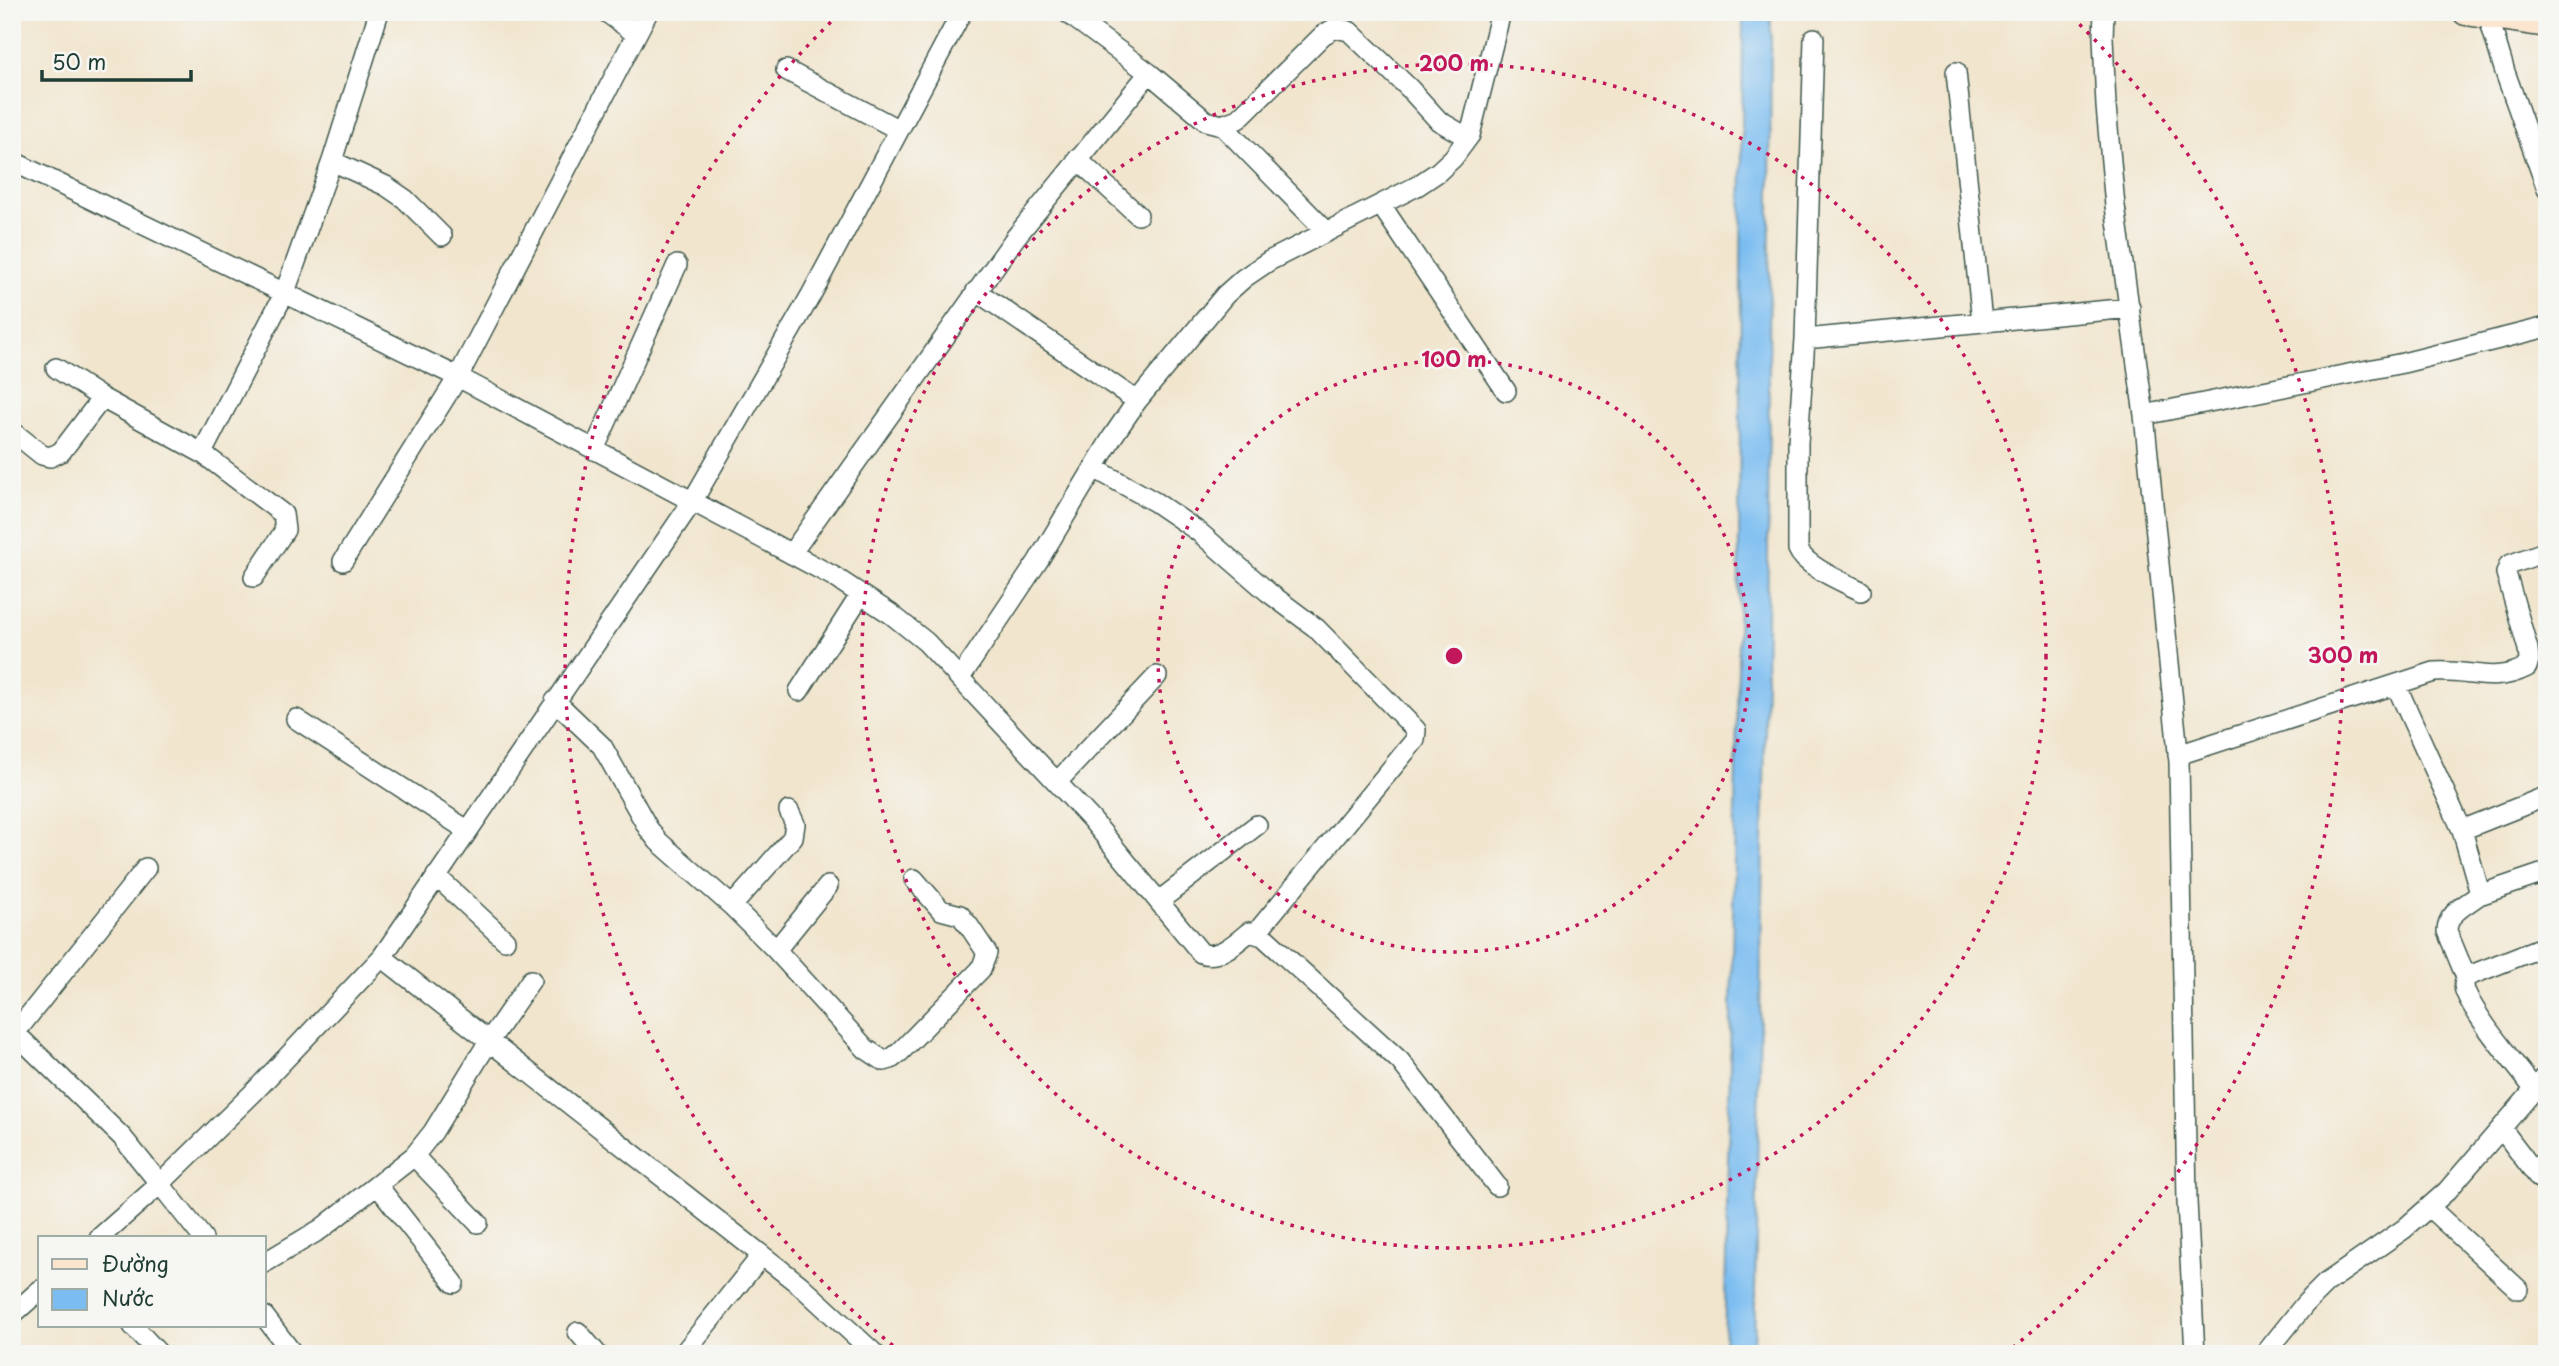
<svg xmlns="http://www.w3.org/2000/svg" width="2559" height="1366" font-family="'Playpen Sans',sans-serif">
	<rect width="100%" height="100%" fill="#f6f6f2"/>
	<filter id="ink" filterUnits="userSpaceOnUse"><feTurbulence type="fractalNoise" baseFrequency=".0143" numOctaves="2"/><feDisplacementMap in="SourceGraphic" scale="14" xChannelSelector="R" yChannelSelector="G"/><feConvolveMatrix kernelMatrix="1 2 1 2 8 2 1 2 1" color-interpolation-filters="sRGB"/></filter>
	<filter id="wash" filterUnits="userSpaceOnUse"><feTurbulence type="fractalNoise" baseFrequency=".00686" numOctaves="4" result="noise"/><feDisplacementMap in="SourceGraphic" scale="28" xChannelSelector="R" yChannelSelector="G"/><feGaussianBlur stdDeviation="1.57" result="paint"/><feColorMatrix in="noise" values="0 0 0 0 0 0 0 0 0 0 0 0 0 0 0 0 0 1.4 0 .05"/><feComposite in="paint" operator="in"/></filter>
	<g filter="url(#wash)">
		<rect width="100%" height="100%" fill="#f1e5cd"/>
		<!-- water -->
		<path fill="#7cbdf1" stroke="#4e7d92" stroke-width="2" d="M1743 12H1771L1768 564 1754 1354H1724L1738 667Z"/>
	</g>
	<g filter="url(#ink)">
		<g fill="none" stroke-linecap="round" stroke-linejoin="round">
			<!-- street casing -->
			<g stroke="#3e564b" stroke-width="22">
				<path id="street" d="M606 12 636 34
					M1066 12 1149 73 1206 121 1222 125 1238 119 1323 35 1335 28 1349 31 1409 88 1439 121 1458 132 1470 135
					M2104 12 2103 37 2106 106 2115 206 2144 415 2179 762 2187 1201 2195 1354
					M2487 12 2505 72 2547 189
					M1814 38 1805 339 1798 443V549C1805 567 1844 582 1861 591
					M786 70 899 130
					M1956 72 1982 322
					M1222 125 1327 232
					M1077 159 1138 215
					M12 161 458 377 833 576 891 614 926 642 1091 819 1201 953C1218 960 1237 942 1249 932L1263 936 1400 1061 1497 1186
					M332 161 386 186 405 199 442 236
					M1381 205 1506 391
					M976 291 1137 401
					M1805 339 2130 308
					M56 368 102 398 202 453 285 292 332 161 379 12
					M2144 415 2403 363 2547 327
					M12 431 42 455 50 457 61 452 102 398
					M594 450 677 265
					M202 453 283 514 285 530 254 577
					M1094 468 1155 502 1199 532 1268 592 1316 628 1416 730 1415 740 1256 933
					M791 554 1015 238 1149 73
					M343 561 458 377 648 12
					M960 678 1038 561 1113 436 1137 401 1225 295 1244 278 1269 261 1417 186 1438 172 1453 158 1470 135 1501 12
					M2396 685 2462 830 2478 886 2479 895C2466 905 2447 913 2447 931L2466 977
					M799 691 861 594
					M555 701 602 746 648 828 658 841 732 906 776 950 866 1049 884 1061 891 1059 900 1052 981 969 987 953 969 926 960 915 941 910 914 879
					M296 719 467 830
					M2178 755 2434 672C2470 669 2492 685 2527 667L2529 660 2528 649 2506 573 2509 565 2547 551
					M1057 782 1157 676
					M2462 830 2547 796
					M436 876 505 940
					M2479 895 2541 874
					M1159 901 1257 825
					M732 906 793 837 795 824 789 811
					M776 950 828 886
					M382 957 800 1285 875 1354
					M12 1030 122 1137 160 1184 99 1238
					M15 1033 146 868
					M2534 1089C2514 1062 2479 1022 2466 993 2463 987 2464 983 2466 977L2547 945
					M2501 1128 2539 1178
					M414 1156 478 1223
					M378 1186 454 1283
					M2429 1207 2518 1289
					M203 1238 160 1184 253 1093 382 957 692 502 811 295 962 12
					M264 1263 321 1229 414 1156 433 1132 489 1041 531 980
					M12 1315 40 1290
					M264 1316 293 1354
					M133 1326 159 1354
					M578 1332 597 1354
					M683 1354 762 1255
					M2265 1354 2305 1304 2326 1283 2404 1229 2447 1191 2547 1075"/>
			</g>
			<!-- secondary casing -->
			<g stroke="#3e564b" stroke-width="29">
				<path id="secondary" d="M2466 12 2547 24"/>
			</g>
			<!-- street -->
			<use href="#street" stroke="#fff" stroke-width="19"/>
			<!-- secondary -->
			<use href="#secondary" stroke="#fbe5cf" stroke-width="26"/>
		</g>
	</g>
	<!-- distance rings -->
	<g fill="none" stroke="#c2185b" stroke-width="3.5" stroke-dasharray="3.5 7">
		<circle cx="1454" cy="656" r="296"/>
		<circle cx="1454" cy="656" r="592"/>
		<path d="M901 1352A889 889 0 0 1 836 17M2072 17A889 889 0 0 1 2007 1352"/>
	</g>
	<circle cx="1454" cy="656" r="10" fill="#c2185b" stroke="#f6f6f2" stroke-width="3.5"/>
	<g font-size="21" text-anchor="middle" font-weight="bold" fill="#c2185b" stroke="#f6f6f2" stroke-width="5" stroke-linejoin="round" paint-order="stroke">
		<text x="1454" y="71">200 m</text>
		<text x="1454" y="367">100 m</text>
		<text x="2343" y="663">300 m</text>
	</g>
	<!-- margin -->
	<rect width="2559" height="1366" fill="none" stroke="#f6f6f2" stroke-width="42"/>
	<!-- legend -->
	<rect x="38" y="1236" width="228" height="91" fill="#f6f6f2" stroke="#a0aca6" stroke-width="2"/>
	<rect x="52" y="1259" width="35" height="10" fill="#fbe5cf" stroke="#a0aca6" stroke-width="2"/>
	<text x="102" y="1272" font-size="21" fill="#1f3d34">Đường</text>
	<rect x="52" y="1289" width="35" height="21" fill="#7cbdf1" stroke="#a0aca6" stroke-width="2"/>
	<text x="102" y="1306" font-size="21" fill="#1f3d34">Nước</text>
	<!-- scale -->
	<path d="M42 70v10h149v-10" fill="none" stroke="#1f3d34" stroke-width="3.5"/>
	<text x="52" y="70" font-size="21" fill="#1f3d34" stroke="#f6f6f2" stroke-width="5" paint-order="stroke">50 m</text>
</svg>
